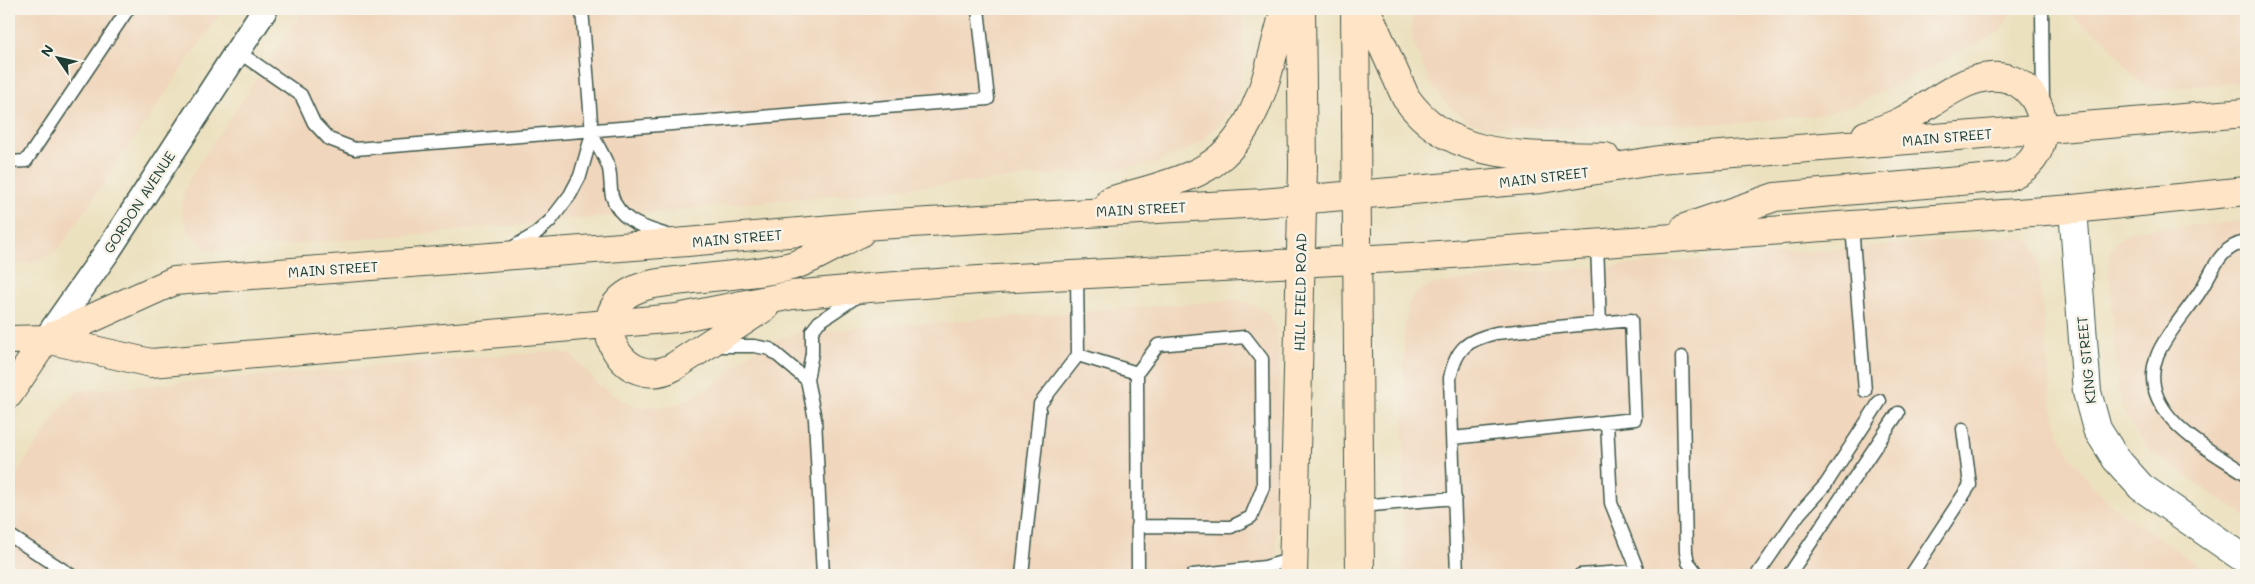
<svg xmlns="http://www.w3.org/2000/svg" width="2255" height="584" font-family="Mali,sans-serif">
	<rect width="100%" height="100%" fill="#f7f3e8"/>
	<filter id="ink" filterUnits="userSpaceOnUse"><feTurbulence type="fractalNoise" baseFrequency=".02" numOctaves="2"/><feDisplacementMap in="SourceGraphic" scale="10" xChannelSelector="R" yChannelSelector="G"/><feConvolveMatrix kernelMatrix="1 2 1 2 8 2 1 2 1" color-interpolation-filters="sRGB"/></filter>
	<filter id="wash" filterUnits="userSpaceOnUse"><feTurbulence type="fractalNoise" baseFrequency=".0096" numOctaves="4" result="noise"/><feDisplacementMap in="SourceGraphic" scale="20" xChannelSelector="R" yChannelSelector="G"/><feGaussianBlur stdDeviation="1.12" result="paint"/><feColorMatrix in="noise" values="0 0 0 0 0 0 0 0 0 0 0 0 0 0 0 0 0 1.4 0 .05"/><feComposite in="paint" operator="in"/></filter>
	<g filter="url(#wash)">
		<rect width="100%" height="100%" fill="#ece1bf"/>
		<!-- built -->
		<path fill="#f0d6bc" d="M9 9H223L58 250 40 261 9 265Z
			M304 9H1242L1244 61 1237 95 1221 123 1197 145 1151 165 431 233 218 251 209 249 198 242 187 229 181 206 184 191 192 174Z
			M1413 9H2014L1999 32 1857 104 1826 114 1741 123 1598 125 1511 129 1488 127 1470 121 1452 109 1439 95 1429 81 1416 49 1412 38Z
			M2070 9H2246V82L2158 89 2147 87 2134 77 2105 39 2077 20Z
			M2246 221V517L2152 452 2139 437 2127 417 2122 407 2118 384 2108 262 2111 249 2117 241 2130 231Z
			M2012 236 2030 241 2037 255 2052 404 2058 431 2070 455 2088 481 2115 508 2213 575H1403L1404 330 1409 302 1421 289 1439 283 1562 270Z
			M1237 300 1253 305 1267 313 1275 327 1278 339 1281 442 1275 575H9V485L63 405 77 393 82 391 557 351 572 355 597 383 613 396 635 406 657 407 670 406 692 398 713 386 749 354 773 341 797 333Z"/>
	</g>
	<g filter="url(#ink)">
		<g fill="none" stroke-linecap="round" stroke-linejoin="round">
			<!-- service casing -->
			<g stroke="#3e5649" stroke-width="15">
				<path id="service" d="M2042 9 2043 106
					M237 51 301 95 314 123 329 139 355 149 988 99 978 9
					M592 134C597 145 606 158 609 169 611 178 610 188 612 196 620 223 647 228 670 236
					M9 162 26 161 128 9
					M1852 226 1865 391
					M2246 242C2218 247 2213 272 2199 293 2187 311 2164 337 2157 356 2135 413 2209 449 2246 474
					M1597 244 1600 324
					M510 249 534 235 550 221 570 195 580 176 592 134 582 9
					M716 346H754L770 349 807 380
					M1078 355 1137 373 1138 575
					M1682 357 1686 552 1688 562 1698 575
					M1137 373 1158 345 1245 337 1262 359 1263 487 1251 517 1231 527 1137 526
					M1452 438 1635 419 1631 320 1496 333C1467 340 1456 348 1450 378L1457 575
					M1360 506 1455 498
					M9 535 71 575
					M823 575 815 419 807 380 812 353V331L819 322 859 295
					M1022 575 1040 404 1078 355 1077 275
					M1193 575 1265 567 1293 559
					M1580 575 1638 571 1611 503 1607 422
					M1757 575 1799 514 1826 484 1880 401
					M1789 575 1898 413
					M1911 575 1970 485 1963 429"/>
			</g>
			<!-- minor casing -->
			<g stroke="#3e5649" stroke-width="28">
				<path id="minor" d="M46 339 109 249 265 9"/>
			</g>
			<!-- tertiary casing -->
			<g stroke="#3e5649" stroke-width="30">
				<path id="tertiary" d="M2073 209 2087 392 2097 429 2116 459 2141 487 2246 560"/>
			</g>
			<!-- secondary casing -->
			<g stroke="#3e5649" stroke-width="30">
				<path id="secondary" d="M1355 9 1360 575
					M1366 9 1406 98C1453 165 1532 154 1605 157
					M1110 201C1139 192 1171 185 1198 172 1259 142 1268 68 1285 9
					M1685 228 1775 197 2006 177C2064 160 2049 73 1990 77 1961 78 1927 108 1902 121 1890 127 1878 131 1866 135
					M765 307 675 366C625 395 583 320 629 293 645 283 667 282 685 280 719 276 754 274 787 267 805 264 841 242 860 233
					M46 339 174 281 687 242 877 225 1262 203 1541 179 1659 160 2246 113
					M9 340 46 339 151 363 677 318 792 295 869 288 979 280 1411 257 2073 209 2246 191
					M9 394 46 339
					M1293 575 1303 167 1301 9"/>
			</g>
			<!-- service -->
			<use href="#service" stroke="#fff" stroke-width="12"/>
			<!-- minor -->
			<use href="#minor" stroke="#fff" stroke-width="25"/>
			<!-- tertiary -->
			<use href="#tertiary" stroke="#fff" stroke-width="28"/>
			<!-- secondary -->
			<use href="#secondary" stroke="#ffe4c6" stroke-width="28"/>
		</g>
	</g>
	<g text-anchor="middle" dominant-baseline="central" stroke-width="5" stroke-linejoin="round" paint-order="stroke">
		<!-- street labels -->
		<g font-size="14" fill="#1f3d34" stroke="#f7f3e8">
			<text transform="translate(1947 137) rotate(-5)">MAIN STREET</text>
			<text transform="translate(1544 177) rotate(-7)">MAIN STREET</text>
			<text transform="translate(139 202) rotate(-57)">GORDON AVENUE</text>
			<text transform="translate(1141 209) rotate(-3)">MAIN STREET</text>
			<text transform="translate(737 238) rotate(-5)">MAIN STREET</text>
			<text transform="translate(333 269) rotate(-4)">MAIN STREET</text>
			<text transform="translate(1300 292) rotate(-89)">HILL FIELD ROAD</text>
			<text transform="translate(2086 360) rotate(-96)">KING STREET</text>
		</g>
	</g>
	<!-- margin -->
	<rect width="2255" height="584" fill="none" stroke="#f7f3e8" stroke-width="30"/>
	<!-- north arrow -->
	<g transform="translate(58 58) rotate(304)" stroke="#f7f3e8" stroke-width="4" paint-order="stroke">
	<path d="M0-4L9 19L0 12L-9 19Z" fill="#1f3d34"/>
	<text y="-8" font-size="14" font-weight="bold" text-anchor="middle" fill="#1f3d34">N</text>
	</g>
</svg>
